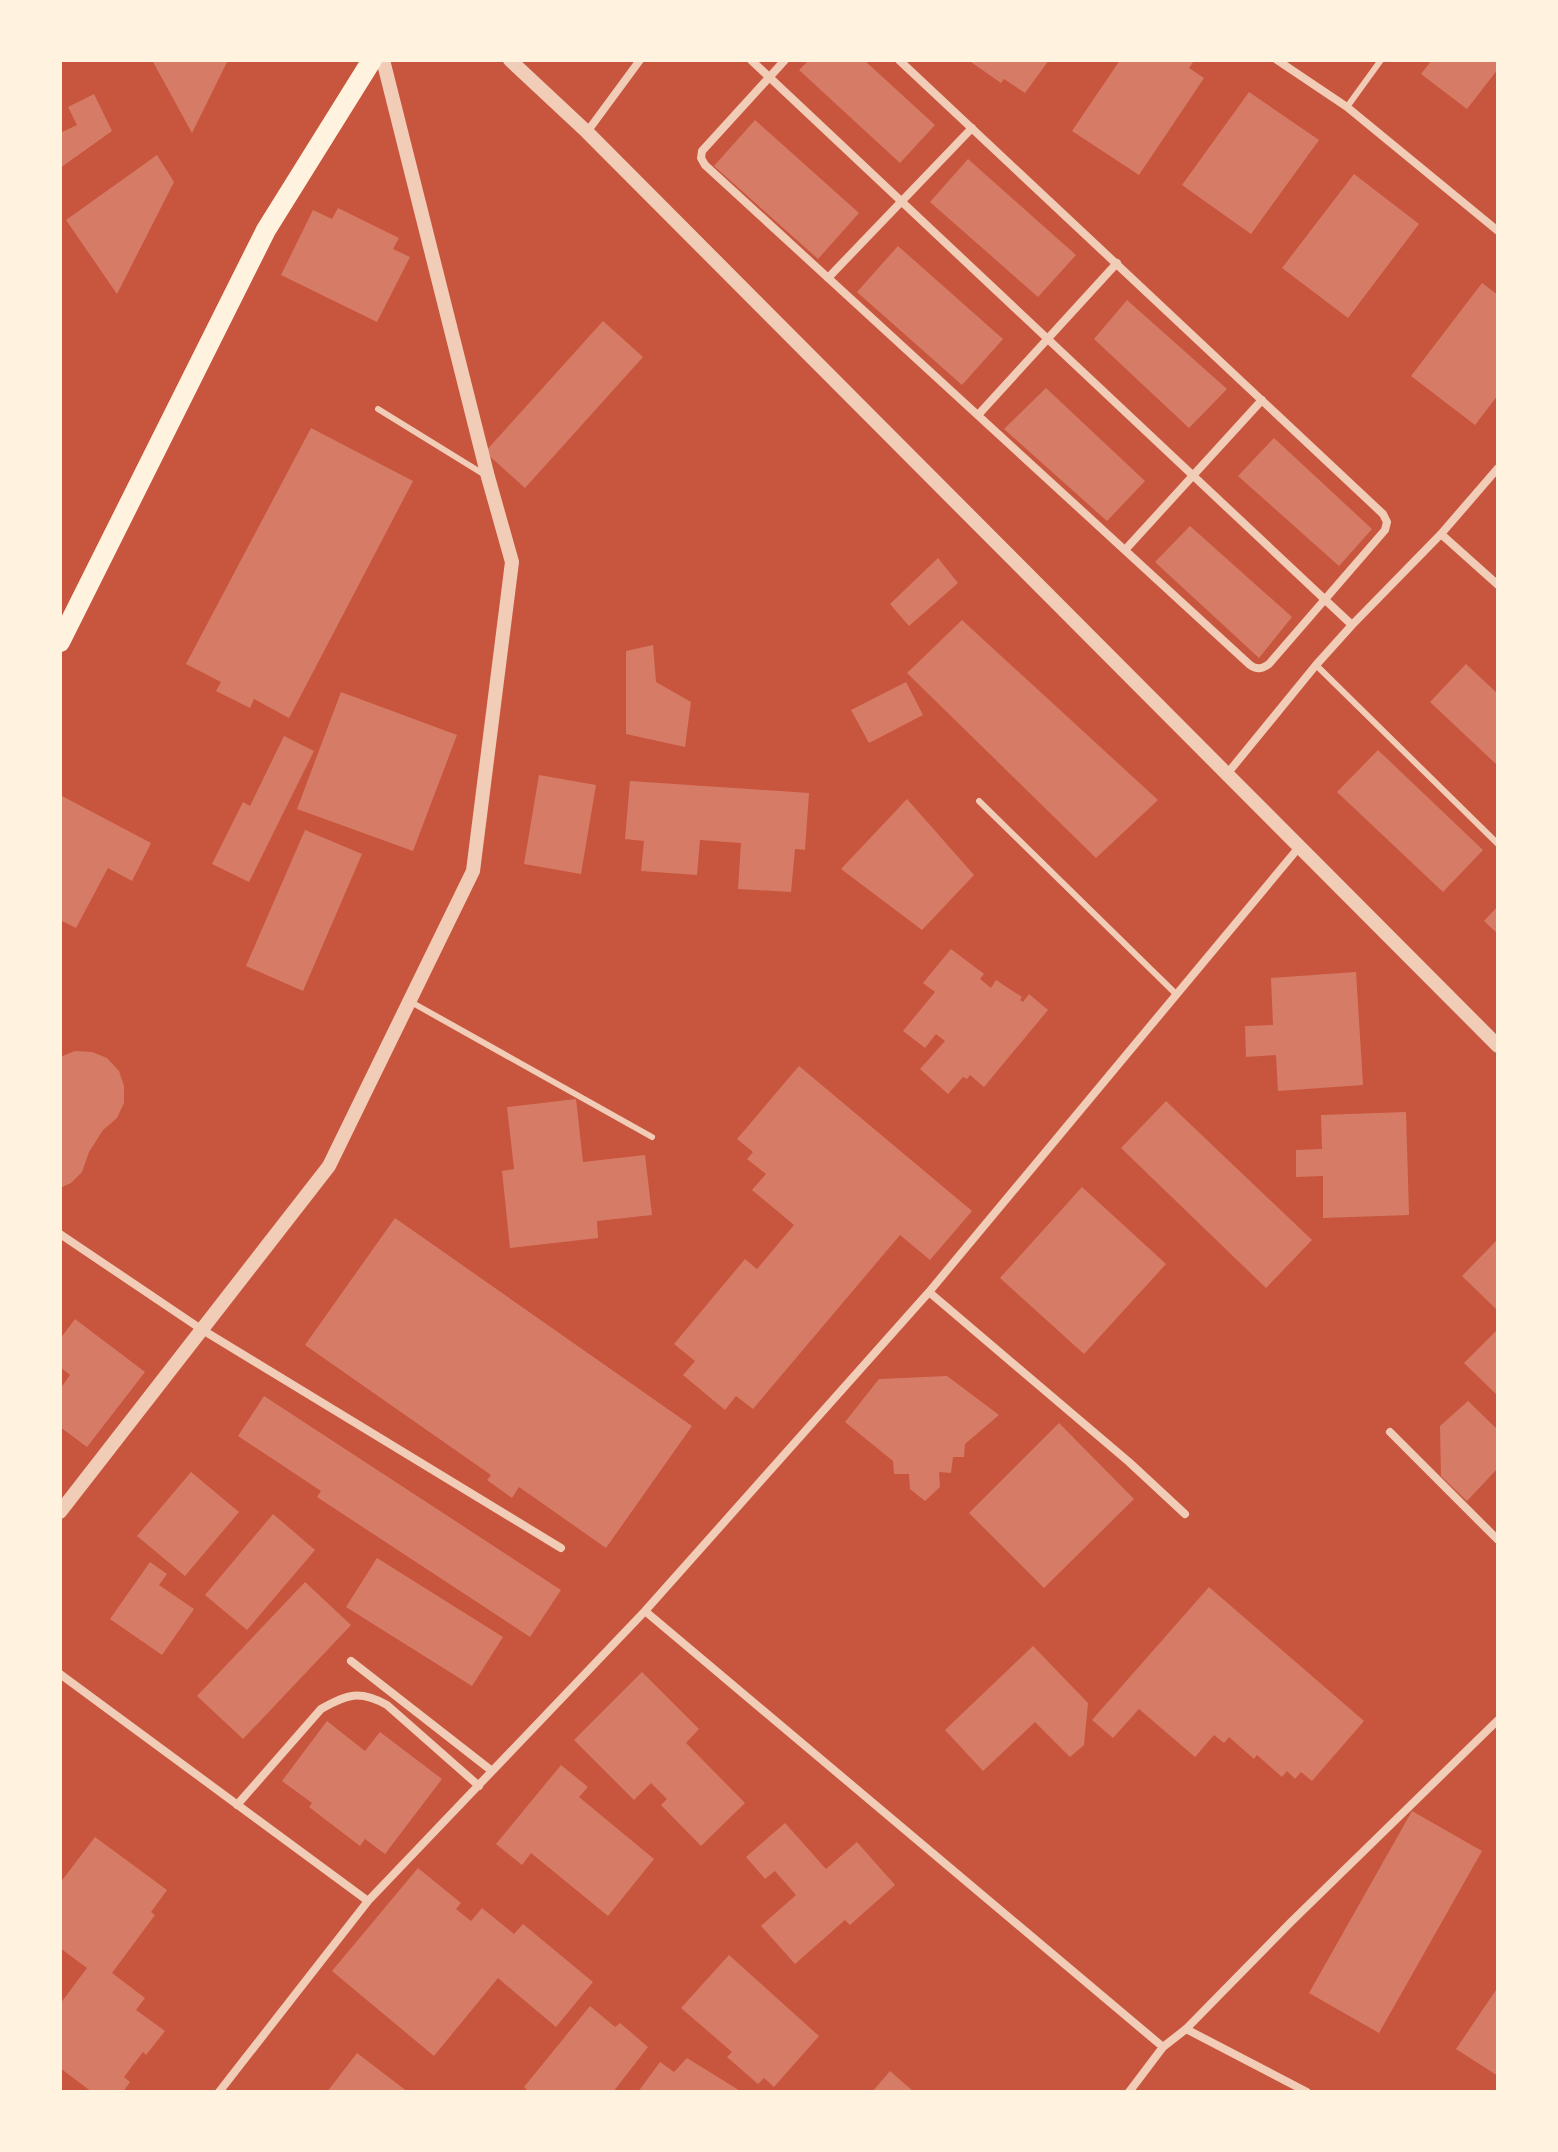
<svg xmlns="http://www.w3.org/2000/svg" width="1558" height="2152" font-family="'Titillium Web',sans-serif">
	<rect width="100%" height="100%" fill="#c8553d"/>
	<!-- building -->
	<path fill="#d67c66" d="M152 60H228L192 133Z
		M809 60H864L935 125 900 163 799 70Z
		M968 60H1049L1025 93 1004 79 1001 83Z
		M1120 60H1190L1193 62 1189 68 1204 78 1139 175 1072 131Z
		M1432 60H1498V69L1467 109 1421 74Z
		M1249 92 1319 140 1251 234 1182 185Z
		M94 94 112 131 60 168V133L77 125 68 107Z
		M755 120 859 213 818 259 714 166Z
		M157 155 174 182 117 294 66 220Z
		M968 159 1076 255 1038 297 930 202Z
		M1354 174 1419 224 1348 318 1282 268Z
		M338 208 399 238 393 249 410 257 377 322 281 275 313 210 332 219Z
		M898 246 1003 339 962 385 857 292Z
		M1482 283 1498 295V395L1475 425 1411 376Z
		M1127 300 1227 389 1189 428 1094 339Z
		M603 321 643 357 525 488 485 452Z
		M1046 388 1145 481 1107 521 1004 429Z
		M311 428 413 481 289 718 254 699 250 708 216 691 221 682 186 664Z
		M1274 438 1372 529 1339 566 1238 476Z
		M1190 526 1292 617 1259 658 1155 562Z
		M938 558 958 583 909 626 890 604Z
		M962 620 1158 800 1096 858 907 673Z
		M653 645 656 682 691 702 685 747 626 734V651Z
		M1466 664 1498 694V766L1430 702Z
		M906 682 923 715 869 743 851 710Z
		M341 692 457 735 413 851 297 809Z
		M284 736 314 751 249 882 212 864 243 802 250 806Z
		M1378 750 1483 850 1443 892 1337 792Z
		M539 775 596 785 581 874 524 864Z
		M630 781 809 793 805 850 795 849 791 892 738 889 741 843 700 840 697 875 641 871 644 841 625 839Z
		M62 796 151 843 132 881 108 868 76 928 60 920V800Z
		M907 799 974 875 922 930 841 869Z
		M305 830 362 854 303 991 246 966Z
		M1498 906V934L1484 921Z
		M951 949 984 974 980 979 991 988 996 980 1022 997 1020 1000 1023 1002 1029 994 1048 1010 984 1087 970 1075 967 1079 963 1077 948 1094 920 1069 945 1041 936 1034 925 1048 903 1031 935 992 923 983Z
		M1356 972 1363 1085 1278 1091 1276 1055 1246 1057 1245 1026 1273 1025 1271 978Z
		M75 1051 92 1052 107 1058 119 1071 124 1086V1103L117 1118 103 1130 89 1152 82 1172 71 1183 60 1188V1057Z
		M799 1066 972 1211 930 1260 900 1235 753 1409 736 1396 725 1410 683 1375 695 1361 674 1344 745 1259 757 1269 794 1225 752 1190 766 1174 747 1159 753 1152 737 1139Z
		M576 1099 583 1162 645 1155 652 1215 597 1221 598 1238 510 1248 502 1171 514 1169 507 1107Z
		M1166 1101 1312 1240 1266 1288 1121 1148Z
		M1406 1112 1409 1215 1323 1218V1176L1296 1177V1150L1322 1149 1321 1115Z
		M1082 1187 1166 1264 1084 1354 1000 1278Z
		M395 1218 692 1426 606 1548 519 1487 512 1498 487 1480 491 1475 305 1345Z
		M1498 1239V1311L1462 1276Z
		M75 1319 145 1372 87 1447 60 1427V1389L70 1375 60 1367V1339Z
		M1498 1329V1396L1464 1363Z
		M947 1376 999 1415 965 1444 964 1457H953L951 1473 939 1472 940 1487 925 1501 910 1489 909 1474H894L893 1461 845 1422 879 1379Z
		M264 1396 561 1590 530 1637 317 1497 321 1491 238 1436Z
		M1468 1401 1498 1430V1468L1467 1501 1441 1476 1440 1426Z
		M1059 1423 1134 1499 1044 1588 969 1513Z
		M191 1472 239 1512 185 1576 137 1536Z
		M273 1514 315 1550 247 1630 205 1595Z
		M377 1558 503 1637 472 1686 346 1607Z
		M150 1562 167 1574 159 1585 194 1609 162 1655 110 1619Z
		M305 1582 351 1625 243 1739 197 1696Z
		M1209 1587 1364 1721 1312 1781 1301 1772 1295 1779 1287 1771 1282 1777 1257 1755 1254 1759 1229 1737 1224 1743 1214 1735 1195 1757 1139 1709 1113 1738 1092 1720Z
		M1033 1646 1088 1703 1084 1745 1070 1757 1035 1722 983 1771 945 1730Z
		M642 1672 699 1729 686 1743 745 1803 701 1846 661 1805 667 1799 651 1783 634 1800 574 1740Z
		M327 1721 365 1751 380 1732 442 1779 385 1854 365 1839 360 1846 309 1807 312 1803 282 1781Z
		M561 1765 588 1787 579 1797 654 1859 608 1916 531 1853 522 1865 496 1844Z
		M1412 1811 1482 1851 1379 2033 1309 1993Z
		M785 1823 826 1869 857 1842 895 1885 850 1925 845 1920 795 1964 761 1926 796 1895 775 1871 765 1879 746 1857Z
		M95 1837 167 1890 151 1912 155 1915 112 1973 145 1998 136 2010 165 2031 146 2055 143 2052 124 2077 130 2082 123 2092H92L60 2068V2004L87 1968 60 1948V1883Z
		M418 1868 461 1903 456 1909 471 1921 482 1908 514 1934 523 1924 593 1982 556 2027 498 1978 434 2056 332 1971Z
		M729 1955 819 2036 774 2087 764 2078 758 2084 727 2057 732 2052 681 2008Z
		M1498 1987V2076L1456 2049Z
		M590 2006 615 2027 620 2023 648 2047 613 2092H529L524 2087Z
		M357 2053 387 2076 408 2092H327Z
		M687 2058 742 2092H638L660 2062 674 2072Z
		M890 2071 914 2092H872Z"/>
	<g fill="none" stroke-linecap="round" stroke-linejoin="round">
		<!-- service -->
		<path stroke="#f1ccb7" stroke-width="6" d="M1347 107 1381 60
			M378 409 485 475
			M1316 665 1498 844
			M979 801 1176 994
			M411 1002 652 1137"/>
		<!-- minor -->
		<path stroke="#f1ccb7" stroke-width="8" d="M751 60 1352 625
			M785 60 702 151 701 158 705 165 1250 665C1257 670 1262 669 1269 664L1385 530 1387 522 1383 514 899 60
			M1277 60 1347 107 1498 231
			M587 132 640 60
			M828 278 972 128
			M978 415 1117 263
			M1441 534 1498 585
			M1125 550 1262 400
			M1227 774 1316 665 1352 625 1441 534 1498 468
			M60 1234 201 1329 561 1548
			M929 1292 1129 1462 1185 1514
			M1390 1432 1498 1540
			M645 1611 1163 2047
			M351 1661 492 1771
			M60 1674 368 1901
			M237 1805 321 1709C347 1694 360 1690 387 1705L479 1786
			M1186 2029 1307 2092
			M219 2092 368 1901 645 1611 929 1292 1300 846
			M1129 2092 1163 2047 1186 2029 1291 1922 1498 1720"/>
		<!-- tertiary -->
		<path stroke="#f1ccb7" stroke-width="14" d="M510 60 587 132 1498 1046
			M60 1512 329 1166 473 871 512 562 488 477 383 60"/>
		<!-- primary -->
		<path stroke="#fff3e0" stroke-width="20" d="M60 642 266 230 372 60"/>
	</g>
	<!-- border -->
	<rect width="1558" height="2152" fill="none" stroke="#fff3e0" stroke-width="124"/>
</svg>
